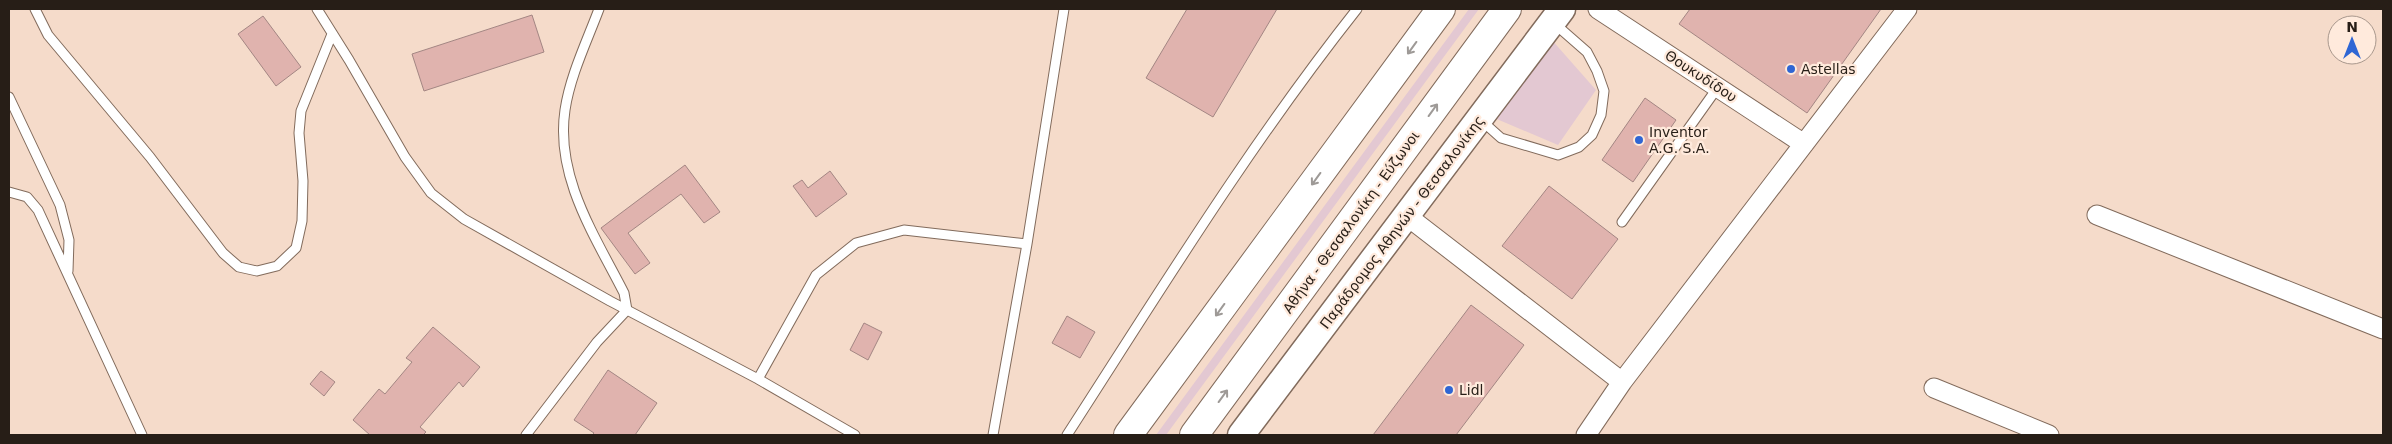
<svg xmlns="http://www.w3.org/2000/svg" width="2392" height="444" font-family="'DejaVu Sans',sans-serif">
	<rect width="100%" height="100%" fill="#f5dbca"/>
	<!-- green -->
	<path fill="#e3c8d2" d="M1469 9H1479L1166 435H1156Z
		M1551 39 1596 90 1558 145 1492 117Z"/>
	<!-- building -->
	<path fill="#e0b3ae" stroke="#a38683" d="M1187 9H1277L1213 117 1146 78Z
		M1690 9H1881L1807 113 1679 24Z
		M532 15 544 52 424 91 412 54Z
		M263 16 301 67 276 86 238 34Z
		M1645 98 1676 120 1633 182 1602 160Z
		M685 165 720 212 704 223 681 194 628 233 650 263 635 274 601 228Z
		M830 171 847 194 816 217 793 186 802 180 808 188Z
		M1549 186 1618 239 1572 299 1502 246Z
		M1471 305 1524 345 1456 435H1373Z
		M1067 316 1095 332 1080 358 1052 343Z
		M864 323 882 332 868 360 850 350Z
		M433 327 480 367 463 387 459 382 420 427 426 432 423 435H370L353 420 379 389 385 394 412 362 406 358Z
		M608 370 657 403 635 435H592L594 433 574 420Z
		M321 371 335 382 324 396 310 384Z"/>
	<g fill="none" stroke-linecap="round" stroke-linejoin="round">
		<!-- service casing -->
		<g stroke="#826b5c" stroke-width="11">
			<path id="service" d="M35 9 48 35 150 157 223 253 239 267 257 271 277 266 296 248 302 221 303 181 299 133 301 111 332 34
				M317 9 349 60 405 157 431 193 464 219 610 301 758 379 855 435
				M599 9C587 41 570 76 565 110 555 177 595 236 624 293L627 310
				M9 97 60 205 69 240 68 271
				M1482 121 1501 138 1558 155 1579 147 1592 135 1601 115 1604 91 1597 71 1587 52 1555 24
				M9 192 27 197 38 210 142 435
				M1622 222 1718 87
				M758 379 816 275 856 243 904 230 1027 244
				M526 435 597 342 627 310
				M993 435 1027 244 1064 9
				M1067 435C1160 291 1250 144 1357 9"/>
		</g>
		<!-- minor casing -->
		<g stroke="#826b5c" stroke-width="21">
			<path id="minor" d="M1598 9 1804 144
				M2097 215 2383 329
				M1407 216 1622 382
				M1934 388 2049 435
				M1586 435 1622 382 1907 9"/>
		</g>
		<!-- secondary casing -->
		<g stroke="#826b5c" stroke-width="29">
			<path id="secondary" d="M1241 435 1562 9"/>
		</g>
		<!-- motorway casing -->
		<g stroke="#826b5c" stroke-width="30">
			<path id="motorway" d="M1128 435 1441 9
				M1194 435 1507 9"/>
		</g>
		<!-- service -->
		<use href="#service" stroke="#fff" stroke-width="9"/>
		<!-- minor -->
		<use href="#minor" stroke="#fff" stroke-width="19"/>
		<!-- secondary -->
		<use href="#secondary" stroke="#fff" stroke-width="26"/>
		<!-- motorway -->
		<use href="#motorway" stroke="#fff" stroke-width="28"/>
	</g>
	<!-- one-way arrows -->
	<defs><path id="oneway-shaft" d="M-6 0H5M1.5-3L5.5 0L1.5 3" fill="none" stroke-width="1.6" stroke-linecap="round" stroke-linejoin="round" transform="scale(1.25)"/></defs>
	<g stroke="#9e9a97">
		<use href="#oneway-shaft" transform="translate(1412 48) rotate(126)"/>
		<use href="#oneway-shaft" transform="translate(1433 110) rotate(-54)"/>
		<use href="#oneway-shaft" transform="translate(1316 179) rotate(126)"/>
		<use href="#oneway-shaft" transform="translate(1220 310) rotate(126)"/>
		<use href="#oneway-shaft" transform="translate(1223 396) rotate(-54)"/>
	</g>
	<!-- markers -->
	<g fill="#2f66d4" stroke="#ffeadc" stroke-width="2">
		<circle cx="1791" cy="69" r="5"/>
		<circle cx="1639" cy="140" r="5"/>
		<circle cx="1449" cy="390" r="5"/>
	</g>
	<g text-anchor="middle" dominant-baseline="central" stroke-width="4.5" stroke-linejoin="round" paint-order="stroke">
		<!-- poi labels -->
		<g font-size="14" fill="#271e17" stroke="#ffeadc" text-anchor="start">
			<text x="1801" y="69">Astellas</text>
			<text x="1649" y="132">Inventor<tspan x="1649" dy="16">A.G. S.A.</tspan></text>
			<text x="1459" y="390">Lidl</text>
		</g>
		<!-- street labels -->
		<g font-size="14" fill="#271e17" stroke="#ffeadc">
			<text transform="translate(1701 76) rotate(33)">Θουκυδίδου</text>
			<text transform="translate(1351 222) rotate(-54)">Αθήνα - Θεσσαλονίκη - Εύζωνοι</text>
			<text transform="translate(1402 222) rotate(-53)">Παράδρομος Αθηνών - Θεσσαλονίκης</text>
		</g>
	</g>
	<!-- border -->
	<rect width="2392" height="444" fill="none" stroke="#271e17" stroke-width="20"/>
	<!-- north arrow -->
	<g transform="translate(2352 40)"><circle r="24" fill="#ffeadc" stroke="#a9988d"/>
	<path d="M0-4L9 19L0 12L-9 19Z" fill="#2f66d4"/>
	<text y="-8" font-size="14" font-weight="bold" text-anchor="middle" fill="#271e17">N</text>
	</g>
</svg>
